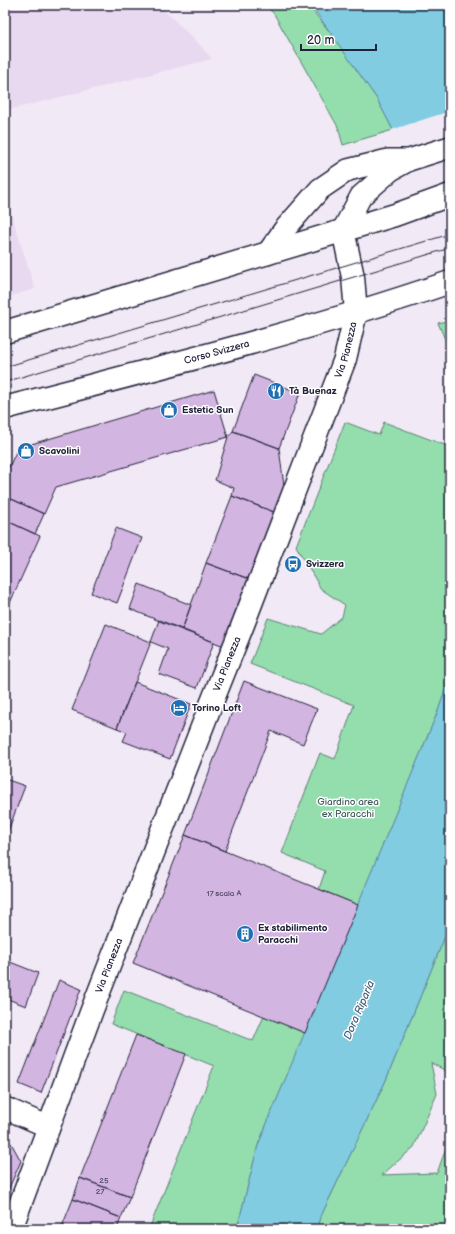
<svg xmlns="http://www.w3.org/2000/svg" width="455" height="1234" font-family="'Balsamiq Sans',sans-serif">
	<rect width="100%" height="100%" fill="#f2e9f6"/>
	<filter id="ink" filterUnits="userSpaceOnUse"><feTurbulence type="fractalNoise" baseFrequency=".025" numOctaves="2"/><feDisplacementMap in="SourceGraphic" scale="8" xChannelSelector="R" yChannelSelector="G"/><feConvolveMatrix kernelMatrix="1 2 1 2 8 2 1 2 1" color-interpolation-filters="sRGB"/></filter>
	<g filter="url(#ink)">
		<!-- built -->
		<path fill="#e9d9f0" d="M5 5H159L200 45 212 59 5 111Z
			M5 193 35 289 5 298Z"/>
		<!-- green -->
		<path fill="#94ddad" stroke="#5b8074" d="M265 5H308L333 36 377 99 393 130 343 145 338 127 274 14Z
			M450 320V351L438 323Z
			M345 422 379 435 384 422 450 447V676L438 711 358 905 319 889 325 871 282 853 320 753 335 759 354 705 250 664 268 618 321 634 342 617 345 605 321 589 296 546Z
			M450 924V1073L431 1063 437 1094 414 1147 382 1175 437 1173 450 1137V1229H318L321 1216 386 1080Z
			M124 990 253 1041 264 1016 305 1033 258 1145 237 1229H149L214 1066 111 1024Z"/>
		<!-- water -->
		<path fill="#81cce1" stroke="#5b889f" d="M311 5H440L450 16V304L393 130 377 99Z
			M450 676V924L386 1080 321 1216 318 1229H237L258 1145 438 711Z"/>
		<!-- pier -->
		<path fill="#f2e9f6" d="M450 111V306L448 304 391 130Z"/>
		<!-- building -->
		<path fill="#d3b5e1" stroke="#22223b" d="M254 375 300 393 279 448 233 431Z
			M214 390 228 437 56 487 44 514 5 496V475L18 448Z
			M233 431 279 448 284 486 274 512 232 496 234 488 215 480 228 437Z
			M5 496 44 514 35 534 5 520Z
			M232 496 274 512 249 579 206 563Z
			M5 520 40 536 5 614Z
			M116 528 142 538 117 603 91 593Z
			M206 563 249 579 224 646 182 630Z
			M139 584 191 605 182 630 130 609Z
			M159 620 214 642 197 688 159 674 168 649 151 642Z
			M106 624 151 642 117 728 72 710Z
			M244 681 317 709 303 744 271 731 225 851 185 835Z
			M135 682 191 704 170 759 123 741 127 732 117 728Z
			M5 779 25 786 5 839Z
			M185 835 358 905 305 1033 133 963Z
			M5 960 38 973 26 1006 5 998Z
			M59 980 81 989 41 1093 19 1084Z
			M136 1035 186 1054 130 1197 80 1178Z
			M5 1140 11 1143 21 1161 5 1197Z
			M80 1178 130 1197 121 1218 73 1199Z
			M73 1199 121 1218 117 1229H61Z"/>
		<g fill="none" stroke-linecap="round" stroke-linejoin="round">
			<!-- minor casing -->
			<g stroke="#22223b" stroke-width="24">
				<path id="minor" d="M343 230 361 196 391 170 409 160 450 147
					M267 254 284 230 320 189 348 170 388 160H409
					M5 1108 49 1127"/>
			</g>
			<!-- tertiary casing -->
			<g stroke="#22223b" stroke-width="25">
				<g id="tertiary">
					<path d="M5 332 395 215 450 195"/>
					<path id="s1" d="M5 408C154 369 304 332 450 282"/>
					<path id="s2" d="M11 1229 92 1010 208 712 242 627 345 359 356 312 353 277 343 230"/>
				</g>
			</g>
			<!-- minor -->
			<use href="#minor" stroke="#fff" stroke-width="21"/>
			<!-- tertiary -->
			<use href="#tertiary" stroke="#fff" stroke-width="22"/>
			<!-- tram -->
			<path stroke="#22223b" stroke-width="1" d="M5 367 450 234
				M5 382 450 248"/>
		</g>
	</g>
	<!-- icons -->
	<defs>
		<g id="restaurant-disc" transform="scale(0.9)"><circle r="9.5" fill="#1f6fb2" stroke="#fff"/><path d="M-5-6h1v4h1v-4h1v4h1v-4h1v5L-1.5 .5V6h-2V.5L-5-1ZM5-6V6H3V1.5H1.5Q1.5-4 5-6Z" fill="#fff"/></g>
		<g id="shop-disc" transform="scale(0.9)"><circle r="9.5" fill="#1f6fb2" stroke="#fff"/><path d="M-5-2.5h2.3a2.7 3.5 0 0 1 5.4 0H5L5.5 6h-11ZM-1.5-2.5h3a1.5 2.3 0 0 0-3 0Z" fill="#fff"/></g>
		<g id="bus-disc" transform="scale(0.9)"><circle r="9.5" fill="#1f6fb2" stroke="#fff"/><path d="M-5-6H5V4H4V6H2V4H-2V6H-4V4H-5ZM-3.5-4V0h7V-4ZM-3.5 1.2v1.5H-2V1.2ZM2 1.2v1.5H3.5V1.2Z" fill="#fff"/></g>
		<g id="hotel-disc" transform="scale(0.9)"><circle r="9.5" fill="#1f6fb2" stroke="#fff"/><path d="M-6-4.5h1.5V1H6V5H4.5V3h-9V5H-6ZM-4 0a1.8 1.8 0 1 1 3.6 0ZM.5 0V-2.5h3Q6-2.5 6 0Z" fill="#fff"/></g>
		<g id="building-disc" transform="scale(0.9)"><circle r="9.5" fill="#1f6fb2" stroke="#fff"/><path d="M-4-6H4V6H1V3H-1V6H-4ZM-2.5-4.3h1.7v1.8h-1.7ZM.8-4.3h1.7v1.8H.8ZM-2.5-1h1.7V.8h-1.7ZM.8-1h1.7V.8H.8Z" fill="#fff"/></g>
	</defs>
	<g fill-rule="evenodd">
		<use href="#restaurant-disc" x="276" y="391"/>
		<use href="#shop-disc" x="169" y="410"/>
		<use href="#shop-disc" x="26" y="451"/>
		<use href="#bus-disc" x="293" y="564"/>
		<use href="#hotel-disc" x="179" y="708"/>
		<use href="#building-disc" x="245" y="934"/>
	</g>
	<g text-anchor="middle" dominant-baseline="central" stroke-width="3" stroke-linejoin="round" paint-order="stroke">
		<!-- number labels -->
		<g font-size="8" fill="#4e4764">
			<text x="224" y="893">17 scala A</text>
			<text x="104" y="1180">25</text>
			<text x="100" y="1191">27</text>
		</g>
		<!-- street labels -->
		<g font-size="10" fill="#22223b" stroke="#fff">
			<text stroke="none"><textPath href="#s2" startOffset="941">Via Pianezza</textPath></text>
			<text stroke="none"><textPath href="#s1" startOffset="219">Corso Svizzera</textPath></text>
			<text stroke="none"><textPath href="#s2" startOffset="605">Via Pianezza</textPath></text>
			<text stroke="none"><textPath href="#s2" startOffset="281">Via Pianezza</textPath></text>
		</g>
		<!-- poi labels -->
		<g font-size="10" font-weight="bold" fill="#22223b" stroke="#fff" text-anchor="start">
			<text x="289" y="391">Tà Buenaz</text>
			<text x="182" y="410">Estetic Sun</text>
			<text x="39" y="451">Scavolini</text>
			<text x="306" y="564">Svizzera</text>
			<text x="192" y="708">Torino Loft</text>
			<text x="258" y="928">Ex stabilimento<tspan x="258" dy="12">Paracchi</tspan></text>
		</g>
		<!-- park labels -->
		<g font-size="10" fill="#445a5d" stroke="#fff">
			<text x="348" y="802">Giardino area<tspan x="348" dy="12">ex Paracchi</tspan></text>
		</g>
		<!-- water labels -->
		<g font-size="11" font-style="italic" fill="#435e75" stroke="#fff">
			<text transform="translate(359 1010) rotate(-67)">Dora Riparia</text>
		</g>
	</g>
	<!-- margin -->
	<rect width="455" height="1234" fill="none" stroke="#fff" stroke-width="20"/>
	<rect x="10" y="10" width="435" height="1214" fill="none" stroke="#22223b" stroke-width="1.5" filter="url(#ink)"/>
	<!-- scale -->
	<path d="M301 44v6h75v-6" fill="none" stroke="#22223b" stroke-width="2"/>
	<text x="307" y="44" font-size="12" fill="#22223b" stroke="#ffffff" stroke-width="3" paint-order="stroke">20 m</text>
</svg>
